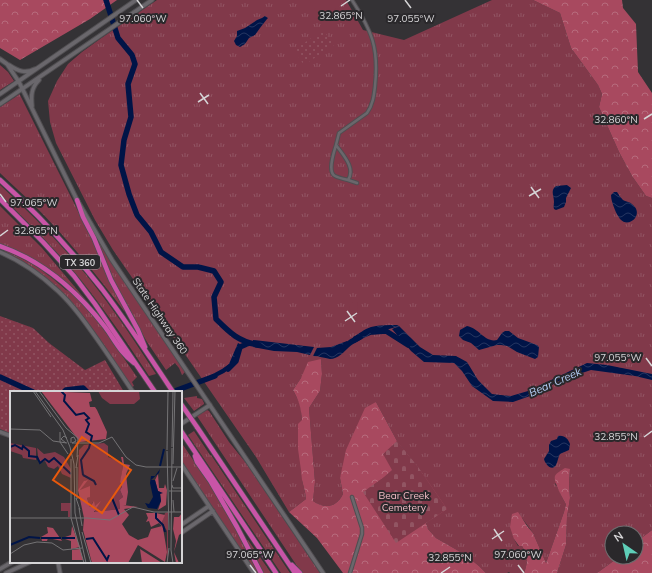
<svg xmlns="http://www.w3.org/2000/svg" width="652" height="573" font-family="Mulish,sans-serif">
	<defs>
		<pattern id="grass-tufts" width="24" height="20" patternUnits="userSpaceOnUse"><rect width="24" height="20" fill="#81394a"/><path d="M3 7l-1-3M5 7V3M7 7l1-3M15 17l-1-3M17 17v-4M19 17l1-3" fill="none" stroke="#925563"/></pattern>
		<pattern id="forest-crowns" width="20" height="18" patternUnits="userSpaceOnUse"><rect width="20" height="18" fill="#a8495f"/><path d="M2 6a3 3 0 1 1 6 0M12 15a3 3 0 1 1 6 0" fill="none" stroke="#b76b7d"/></pattern>
		<pattern id="cemetery-stones" width="16" height="16" patternUnits="userSpaceOnUse"><rect width="16" height="16" fill="#81394a"/><path d="M2 7V4a2 2 0 0 1 4 0v3zM10 15v-3a2 2 0 0 1 4 0v3z" fill="#925563"/></pattern>
		<pattern id="park-dots" width="8" height="8" patternUnits="userSpaceOnUse"><rect width="8" height="8" fill="#81394a"/><path d="M2 2h.1M6 6h.1" fill="none" stroke="#925563" stroke-width="1.8" stroke-linecap="round"/></pattern>
		<pattern id="water-waves" width="16" height="10" patternUnits="userSpaceOnUse"><rect width="16" height="10" fill="#001447"/><path d="M0 5q4-4 8 0t8 0" fill="none" stroke="#243561"/></pattern>
	</defs>
	<rect width="100%" height="100%" fill="#343235"/>
	<!-- grass -->
	<path fill="url(#grass-tufts)" d="M157 0H346L363 30 404 40 492 0H533L560 13 571 48 582 63 598 85 602 94 599 107 619 152 632 176 646 196 652 198V530L636 542V533H612V557H619L597 573H557L566 545 567 517 570 498 569 483 570 469 555 484C560 490 561 497 566 504L564 512 546 563 533 533 522 518 514 539 518 546H522C528 556 528 562 524 573H510L509 572 507 573H486L479 566 464 554 436 538 428 529 426 523 446 509 418 467 397 441 376 402 340 478 343 494C336 508 325 509 313 501L315 482 309 408 320 391 322 374 321 359 301 378 293 390 300 404 301 409 302 420V480L305 492 306 499 289 512 256 457 113 250 95 220 56 143 50 122 48 101 57 81 68 64 82 52 100 39Z
		M0 65 8 72 14 81 0 90Z
		M19 94 20 95 88 231 125 310 124 311C96 274 67 238 34 205 23 194 11 184 0 173V107L17 96Z
		M0 185C35 217 69 252 98 290 119 317 137 345 156 374L149 376C125 339 100 303 72 269 49 243 24 219 0 194Z
		M0 206 42 248 90 305 89 306 61 279 0 245Z
		M100 243 185 372 182 375 179 368 175 363 166 370 147 342 116 286 98 244Z
		M4 250 29 262 40 269 52 278 66 290 69 291 80 301 102 327 137 377 132 382 134 386 132 387C107 350 84 310 50 281 36 269 20 260 4 251Z
		M197 396V398L202 399 204 403V404L194 411 184 398Z
		M207 410 209 411 229 442 246 463 320 573H302L295 563 197 416Z
		M194 431 210 455H211L290 573H281L188 435Z
		M181 442 210 485 233 524 259 573H256L181 460Z
		M248 540 271 573H263L246 541Z"/>
	<!-- forest -->
	<path fill="url(#forest-crowns)" d="M0 0H117L90 19 20 60 0 48Z
		M533 0H622L623 8 636 24 638 72 652 93V198L646 196 632 176 619 152 599 107 602 94 598 85 582 63 571 48 560 13Z
		M321 359 322 374 320 391 309 408 315 482 313 501C325 509 336 508 343 494L340 478 346 450 365 408 376 402 397 441 418 467 447 509 426 523 428 529 436 538 464 554 479 566 486 573H343L317 538 289 512 306 499 305 492 302 480 301 470 298 449V424L302 420C301 407 299 401 293 390L301 378 308 362Z
		M565 468 570 469 569 483 570 498 567 517 566 545 557 573H524C528 562 528 556 522 546H519L514 539 510 527 512 514 518 512 522 518 527 526 533 533 546 563 564 512 566 504C563 499 553 481 555 476 556 473 562 470 565 468Z
		M652 530V573H597L619 557H636V542Z"/>
	<!-- cemetery -->
	<path fill="url(#cemetery-stones)" d="M397 441 418 467 447 509 396 543 363 492 384 477 392 470 383 454Z"/>
	<!-- park -->
	<path fill="url(#park-dots)" d="M323 30 334 45 304 65 294 50Z
		M0 316 33 328 49 343 85 370 105 360 124 392H11V434L0 429Z"/>
	<!-- pitch -->
	<path fill="#81394a" d="M309 0H339L342 5 321 18Z
		M353 302H357L358 304 357 315 354 317C349 316 350 312 349 307Z"/>
	<!-- water -->
	<path fill="url(#water-waves)" d="M265 16 268 18 267 19 260 28 255 35 249 38 245 44 240 47 236 45 234 41 237 36V31L245 28 257 20 262 18Z
		M567 185 571 188 566 198V202L564 207 556 210 554 209C553 206 554 204 554 202 554 195 550 191 556 186Z
		M614 192H617C619 195 621 198 623 200 627 202 631 202 634 206 643 215 629 229 620 219 618 216 616 213 615 210 613 205 611 200 611 195Z
		M397 325 399 326C384 331 368 334 355 343L353 337C359 334 364 329 371 327 379 325 389 325 397 325Z
		M399 326 420 347 433 355 456 356 467 362 478 380 492 394 511 396 528 391 587 363 607 365 652 374V380L635 376 591 370 561 380 533 395 513 402 493 401 472 386 462 371 454 363 424 362 411 351 392 329Z
		M467 326C479 328 485 343 497 340L502 333 505 331H509L518 338 537 345 539 347 538 357 535 359 517 352 507 346 501 345H497L479 350 471 343 463 340 459 336 460 330Z
		M253 340 314 347 310 355 297 352 274 351 253 347Z
		M347 341 350 346C344 352 338 359 330 359 324 358 319 356 313 356L317 348 331 347Z
		M238 343 242 345 231 368 224 373 210 380 209 376 222 369 229 364Z
		M558 436C565 435 568 439 570 444L569 450 560 454C558 457 558 461 556 465 552 472 545 464 544 459L549 451V445L551 441 557 439Z"/>
	<g fill="none" stroke-linecap="round" stroke-linejoin="round">
		<!-- river -->
		<path stroke="#001447" stroke-width="5.5" d="M106 0 118 38 132 55 135 64 128 84 131 117 124 140 121 165 129 194 137 215 151 232 161 252 183 267H198L214 271 221 282 214 297 216 319C230 333 239 342 259 345
			M373 332 386 331 408 345
			M343 348 351 342 360 337
			M228 369 236 361 240 347 249 343
			M0 377 33 392
			M64 392 66 390 83 388 87 392
			M172 392 215 376"/>
		<!-- street casing -->
		<g stroke="#504e51" stroke-width="4.5">
			<path id="street" d="M336 145 339 133 367 113C373 105 374 95 375 86 379 48 372 31 352 0
				M336 145C343 155 356 168 348 180 344 179 339 178 335 176 327 172 334 152 336 145Z
				M348 180 357 183
				M350 573 362 534V528L352 497"/>
		</g>
		<!-- secondary casing -->
		<g stroke="#504e51" stroke-width="5.5">
			<path id="secondary" d="M0 59 7 64 19 82 77 200 112 260 323 573
				M9 65C18 71 25 74 35 69
				M0 94 136 0
				M0 104 152 0
				M32 106C31 96 31 88 39 80
				M0 252C21 261 41 275 58 291 73 305 85 322 97 339 109 356 121 374 133 392
				M181 424 210 405
				M0 432 11 436
				M181 464 254 573
				M181 525 209 506
				M181 533 213 511
				M58 562 60 573
				M0 569 12 562
				M6 573 30 562"/>
		</g>
		<!-- highway casing -->
		<g stroke="#504e51" stroke-width="6">
			<path id="highway" d="M0 180C37 213 71 250 102 289 127 322 150 357 173 392
				M0 199 43 242 74 276 95 304 155 392
				M77 200 83 217 94 238 111 280 138 330 145 347
				M0 246C43 261 78 292 105 327 114 339 121 354 134 363
				M197 427 295 573
				M181 431 276 573
				M195 456 197 462 211 482 237 527 261 573
				M292 565 300 573"/>
		</g>
		<!-- street -->
		<use href="#street" stroke="#6a676c" stroke-width="2.5"/>
		<!-- secondary -->
		<use href="#secondary" stroke="#6a676c" stroke-width="3.5"/>
		<!-- highway -->
		<use href="#highway" stroke="#c954a7" stroke-width="4.5"/>
		<!-- highway-bridge casing -->
		<g stroke="#504e51" stroke-width="6" stroke-linecap="butt">
			<path id="highway-bridge" d="M181 404 197 427"/>
		</g>
		<!-- highway-bridge -->
		<use href="#highway-bridge" stroke="#c954a7" stroke-width="4.5"/>
	</g>
	<!-- ticks -->
	<path fill="none" stroke="#d5d4d6" stroke-width="1.5" d="M137 0 143 8M405 0 411 8M341 6 350 0M200 93 208 104M198 102 209 95M644 119 652 114M531 187 539 198M0 194 6 202M529 196 541 189M0 236 8 230M347 311 355 322M345 321 357 313M646 358 652 366M644 437 652 431M494 529 502 541M492 539 504 531M250 565 256 573M518 565 524 573M441 573 450 567"/>
	<g text-anchor="middle" dominant-baseline="central" stroke-width="4" stroke-linejoin="round" paint-order="stroke">
		<!-- shield labels -->
		<rect fill="#2a282b" stroke="#a2a0a3" stroke-width="1" x="60" y="255" width="40" height="14" rx="3"/>
		<g font-size="9" font-weight="bold" fill="#d5d4d6">
			<text x="80" y="262">TX 360</text>
		</g>
		<!-- street labels -->
		<g font-size="10" fill="#d5d4d6" stroke="#2a282b">
			<text transform="translate(160 316) rotate(56)">State Highway 360</text>
		</g>
		<!-- park labels -->
		<g font-size="10" fill="#f5bfc8" stroke="#2a282b">
			<text x="404" y="495">Bear Creek<tspan x="404" dy="12">Cemetery</tspan></text>
		</g>
		<!-- water labels -->
		<g font-size="11" font-style="italic" fill="#b5cff7" stroke="#2a282b">
			<text transform="translate(555 382) rotate(-24)">Bear Creek</text>
		</g>
	</g>
	<!-- overview -->
	<g transform="translate(10 391)">
		<rect width="172" height="172" fill="#343235"/>
		<path d="M88 0H129L130 8 124 13H100L92 7ZM94 52 98 55V66L111 71 113 75 110 93 112 96 110 99 113 106 109 109 110 118 85 121 83 111 80 116 77 107 79 106 73 99H70L77 88 68 99 69 59 74 54ZM51 112H61L60 126H58V120H51ZM158 121V162L157 170V140L152 131 155 122Z" fill="#81394a"/>
		<path d="M31 0 80 2 82 10 79 11 80 16H85L87 19 97 41 96 48 70 51ZM111 66H113L114 73 120 74 116 83 118 101 116 114H113L128 116 114 118 119 124 112 133 119 144 128 149 138 146 141 138 152 135 149 132 141 136 139 130 136 131 138 127 136 122H145V127L146 122 155 124 152 131 157 161 155 171 128 154 118 172H82L73 139 74 127 68 99 74 90 78 89 70 99 80 95V106L77 107 80 116 84 110 85 115 91 110 84 121 110 118 109 109 113 106 110 99 112 96 110 91 113 75ZM148 83 149 97H154L155 93 157 99 156 114 148 119 151 110 150 101 148 100 145 89ZM172 122V142L169 144 164 161 169 172H166L164 161 166 150 163 138 164 126H169ZM62 135 70 156 61 158V150L52 147 61 144ZM37 136 43 137 52 150 38 147 37 150H32L31 146 38 142ZM70 158 73 169H62V159ZM130 158 152 172H132Z" fill="#a8495f"/>
		<path d="M0 52 26 57V69L13 67 12 64 0 60ZM27 57 34 63 45 61 54 66 61 78V87L52 83 48 75 44 78 38 76 35 70 29 72Z" fill="#81394a"/>
		<path d="M150 78 149 82 141 89H145L148 100 153 102 150 103 151 110 147 118 138 117 135 112 139 113 143 106 140 92 141 85H145Z" fill="#001447"/>
		<path fill="none" stroke="#001447" stroke-width="2" d="M51 0 55 4 54 10 66 24 74 22 79 27 76 29 79 33 76 41 82 45 79 57 71 69 73 84M0 56 5 54 12 58 13 55 19 60V65L27 66 30 72 35 68 39 71 44 67 61 83M150 75 154 58M73 84 84 90 86 94M102 107 109 124M146 121V127L153 134 155 141M31 147H51M52 147H65M76 148 83 147 97 169 99 164M0 154 19 146 30 147"/>
		<path fill="none" stroke="#747375" stroke-width="1" d="M23 0 41 26M25 0 53 39 60 56 64 73 65 122 76 172M29 0 56 37 68 47 67 66M0 38 30 39 43 50 57 52M50 41V51L58 63M56 52 51 48 54 45 57 47M61 52V47L64 46 66 50 62 52M62 52H89L102 46 116 66 126 74 136 76H172M162 56 163 0M162 57 161 159 163 172M157 59 158 0M157 60 159 139M61 68V127L74 172M163 73 165 0M66 77 68 64M163 90 167 77M162 94 163 97H172M159 100H172M66 107 70 119M67 108V76M163 109 164 121M69 117 72 135M0 127H77L100 129 123 116 144 121H172M72 141 81 172M0 163 14 154 27 151 42 152 53 159 72 157M157 172 159 157"/>
		<path fill="#e8590c" fill-opacity="0.15" stroke="#e8590c" stroke-width="2" d="M72 46 121 79 92 122 43 89Z"/>
		<rect width="172" height="172" fill="none" stroke="#d5d4d6" stroke-width="2"/>
	</g>
	<g font-size="10" text-anchor="middle" fill="#d5d4d6" stroke="#2a282b" stroke-width="4" stroke-linejoin="round" paint-order="stroke">
		<text x="341" y="19">32.865°N</text>
		<text x="143" y="22">97.060°W</text>
		<text x="411" y="22">97.055°W</text>
		<text x="616" y="123">32.860°N</text>
		<text x="34" y="206">97.065°W</text>
		<text x="36" y="234">32.865°N</text>
		<text x="618" y="361">97.055°W</text>
		<text x="616" y="440">32.855°N</text>
		<text x="250" y="558">97.065°W</text>
		<text x="518" y="558">97.060°W</text>
		<text x="450" y="561">32.855°N</text>
	</g>
	<!-- north arrow -->
	<g transform="translate(624 545) rotate(326)"><circle r="19" fill="#2a282b" stroke="#6e6d6f"/>
	<path d="M0-3L7 15L0 10L-7 15Z" fill="#5eceb8"/>
	<text y="-6" font-size="11" font-weight="bold" text-anchor="middle" fill="#d5d4d6">N</text>
	</g>
</svg>
